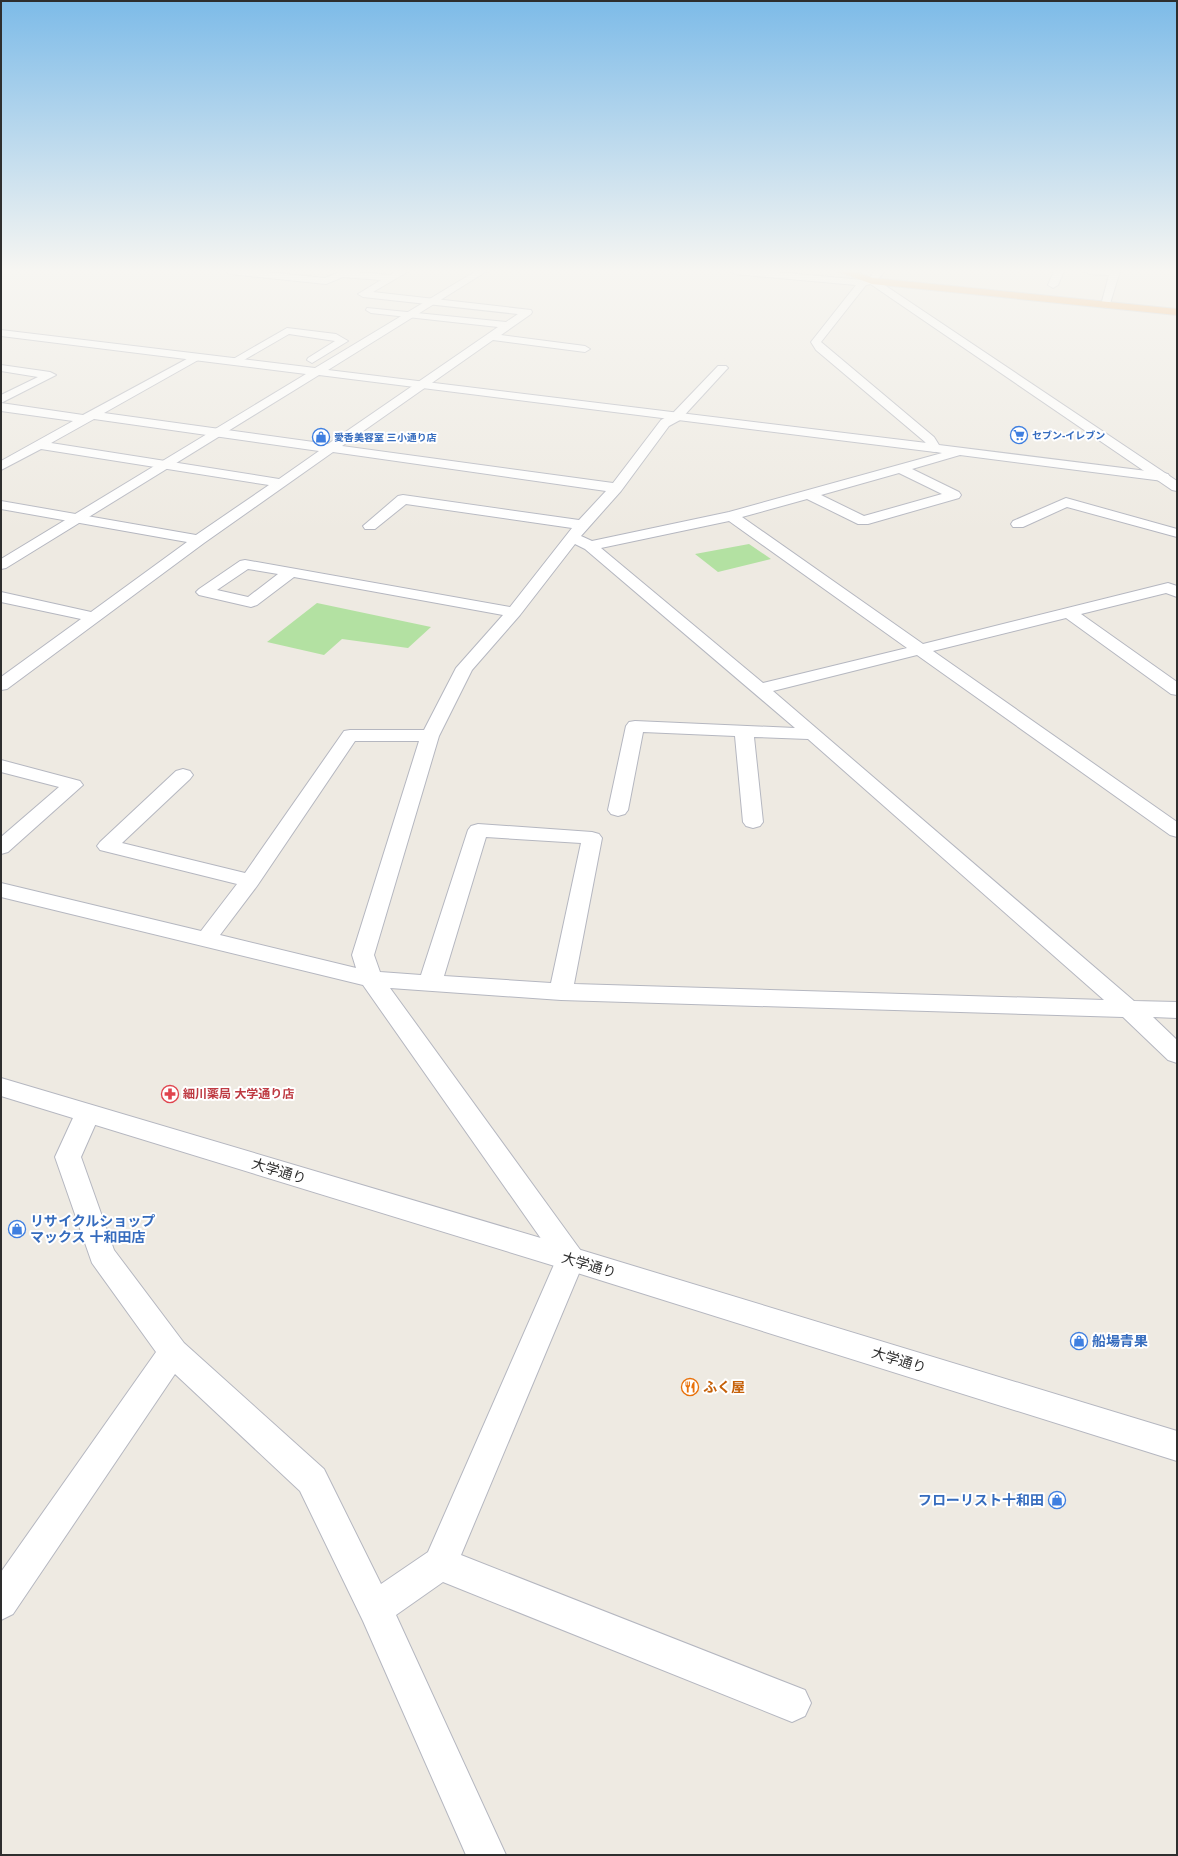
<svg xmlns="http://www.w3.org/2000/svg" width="1178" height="1856" font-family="Arial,'Noto Sans JP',sans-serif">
	<rect width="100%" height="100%" fill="#eeeae2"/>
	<!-- green -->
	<path fill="#b3e1a2" d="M749 544 771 559 718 572 695 554Z
		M317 603 431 627 408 648 342 639 324 655 267 642Z"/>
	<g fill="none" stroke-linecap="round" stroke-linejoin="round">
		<!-- street casing -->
		<g stroke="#b5b7c0" stroke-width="2">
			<path id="street" d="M225 271H256L325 278 342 271 390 275 397 271H409L373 292 531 310 532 312 531 314 501 335 585 346 590 349 585 352 493 340 342 446 613 483 661 420 672 414 718 366H726L728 368 726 370 680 420 669 426 621 491 581 536 592 541 729 512 942 453 931 451 925 442 816 350 811 342 856 285 735 274 730 271H764L863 280 875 279V283L866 285 821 342 934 437 939 445 1163 473 1168 474 1170 477 1168 480 1163 481 960 455 912 469 959 492 961 495 959 498 868 524H858L807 499 742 517 923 644 1168 583 1177 586V597L1166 593 1081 614 1177 682V695L1171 694 1066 618 933 651 1177 822V837L1170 835 917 655 773 691 1134 1001 1177 1002V1018L1153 1017 1177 1040V1063L1168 1060 1123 1017 561 1000 390 988 581 1251 585 1259 461 1555 805 1690 811 1703 805 1716 792 1722 443 1582 396 1615 506 1855H466L363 1621 300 1491 175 1374 13 1614 1 1620V1572L156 1352 92 1263 55 1157 78 1107 87 1104 96 1107 100 1114 81 1157 114 1250 184 1343 324 1469 381 1584 428 1552 556 1260 363 985 1 897V883L201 931 237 884 100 850 97 846 100 842 176 771 183 769 190 771 193 775 190 779 122 843 245 873 344 731 350 730H424L456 668 503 615 294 577 257 605 251 607 199 595 196 592 199 589 240 561 245 560 510 607 572 528 406 504 375 529H365L363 526 398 496 403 495 579 520 606 491 333 452 204 543 7 689 1 690V677L81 619 1 602V592L91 612 187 542 1 509V501L196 535 269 485 41 449 1 470V461L73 421 1 411V403L83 415 196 354 201 357 200 359 104 413 328 444 498 327 371 313 366 310 367 308 506 322 518 314 363 297 358 294 381 280 343 277 326 284 230 274ZM94 419 319 451 279 479 51 443ZM899 473 942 494 864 516 821 495ZM729 521 907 648 763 683 601 548ZM575 544 585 549 795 728 635 721 629 722 626 726 608 810 611 814 618 816 625 814 628 810 643 732 735 736 743 822 746 826 753 828 760 826 763 822 754 737 808 739 1104 1000 574 984 602 838 599 834 592 832 478 824 471 826 468 830 421 975 380 972 374 955 439 736 472 670 520 615ZM248 569 278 574 248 597 217 590ZM355 741H419L352 955 356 968 220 935 257 886ZM486 837 581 843 551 983 444 976Z
				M1054 271H1064L1058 285 1053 288 1048 285Z
				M1084 271H1120L1109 307 1106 308 1101 305 1109 275 1089 274Z
				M287 328 336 334 348 341 312 363 307 360 308 358 335 341 289 334 237 364H229L228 362Z
				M1 365 50 372 56 375 1 403V395L38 377 1 371Z
				M1066 498 1177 529V537L1067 507 1023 527H1013L1011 524 1013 521Z
				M1 760 80 781 83 785 8 852 1 854V837L59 787 1 772Z"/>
		</g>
		<!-- secondary casing -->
		<g stroke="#b5b7c0" stroke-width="2">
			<path id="secondary" d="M476 271H487L328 370 935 444 941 448 935 452 319 375 6 568 1 569V559L306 374 1 336V330L315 368Z
				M875 271H885L877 280 1177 481V491L1172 490 869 283 867 281Z
				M1 1078 571 1247 1177 1431V1461L571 1271 1 1096Z"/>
		</g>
		<!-- highway casing -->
		<g stroke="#c9c9c9" stroke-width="2">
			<path id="highway" d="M837 271H851L873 278 1177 309V315L872 284Z"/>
		</g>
		<!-- street -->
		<use href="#street" fill="#fff" fill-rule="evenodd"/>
		<!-- secondary -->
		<use href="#secondary" fill="#fff" fill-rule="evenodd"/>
		<!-- highway -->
		<use href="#highway" fill="#f6ae65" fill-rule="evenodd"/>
	</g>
	<!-- sky -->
	<linearGradient id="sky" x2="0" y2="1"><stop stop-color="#7dbbe8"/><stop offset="0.51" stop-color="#f7f6f2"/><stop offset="1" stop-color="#f7f6f2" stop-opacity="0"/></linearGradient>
	<rect width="1178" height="531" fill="url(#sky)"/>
	<!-- icons -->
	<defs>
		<g id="supermarket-ring" transform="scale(0.9)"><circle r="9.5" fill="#fff" stroke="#3f7fe0" stroke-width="1.5"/><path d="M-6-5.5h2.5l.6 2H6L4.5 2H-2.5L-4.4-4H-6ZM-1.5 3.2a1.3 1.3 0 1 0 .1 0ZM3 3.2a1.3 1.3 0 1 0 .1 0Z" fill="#3f7fe0"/></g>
		<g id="shop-ring" transform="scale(0.9)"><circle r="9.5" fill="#fff" stroke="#3f7fe0" stroke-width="1.5"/><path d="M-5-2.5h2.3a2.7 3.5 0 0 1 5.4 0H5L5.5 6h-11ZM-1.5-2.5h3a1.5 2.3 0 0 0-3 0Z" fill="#3f7fe0"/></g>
		<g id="pharmacy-ring" transform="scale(0.9)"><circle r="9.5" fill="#fff" stroke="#e0444e" stroke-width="1.5"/><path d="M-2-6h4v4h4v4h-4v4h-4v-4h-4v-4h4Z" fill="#e0444e"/></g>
		<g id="restaurant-ring" transform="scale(0.9)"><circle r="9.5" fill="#fff" stroke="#e8710a" stroke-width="1.5"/><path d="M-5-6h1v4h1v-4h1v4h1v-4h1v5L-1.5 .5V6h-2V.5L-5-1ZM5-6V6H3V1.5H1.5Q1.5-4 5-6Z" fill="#e8710a"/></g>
	</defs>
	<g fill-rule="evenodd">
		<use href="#supermarket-ring" x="1019" y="435"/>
		<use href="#shop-ring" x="321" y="437"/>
		<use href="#pharmacy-ring" x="170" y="1094"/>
		<use href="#shop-ring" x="17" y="1229"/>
		<use href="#shop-ring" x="1079" y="1341"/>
		<use href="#restaurant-ring" x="690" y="1387"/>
		<use href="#shop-ring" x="1057" y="1500"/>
	</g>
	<g text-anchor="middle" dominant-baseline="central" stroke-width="4" stroke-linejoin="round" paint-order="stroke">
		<!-- far-shop labels -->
		<g font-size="10" font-weight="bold" fill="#366cbe" stroke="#fff" text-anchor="start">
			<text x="1032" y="435">セブン-イレブン</text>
			<text x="334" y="437">愛香美容室 三小通り店</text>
		</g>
		<!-- health labels -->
		<g font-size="12" font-weight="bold" fill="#be3a42" stroke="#fff" text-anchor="start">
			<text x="183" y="1094">細川薬局 大学通り店</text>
		</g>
		<!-- near-street labels -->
		<g font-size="14" fill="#2e2e2e" stroke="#fff">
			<text transform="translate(279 1171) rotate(17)">大学通り</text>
			<text transform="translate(589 1265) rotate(17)">大学通り</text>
			<text transform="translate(899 1360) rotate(17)">大学通り</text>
		</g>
		<!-- near-shop labels -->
		<g font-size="14" font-weight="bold" fill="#366cbe" stroke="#fff" text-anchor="start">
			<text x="30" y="1221">リサイクルショップ<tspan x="30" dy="16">マックス 十和田店</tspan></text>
			<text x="1092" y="1341">船場青果</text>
			<text x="1044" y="1500" text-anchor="end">フローリスト十和田</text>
		</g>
		<!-- near-food labels -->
		<g font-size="14" font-weight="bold" fill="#c56008" stroke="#fff" text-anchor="start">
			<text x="703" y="1387">ふく屋</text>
		</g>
	</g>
	<!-- border -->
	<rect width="1178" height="1856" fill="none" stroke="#2e2e2e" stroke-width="4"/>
</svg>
